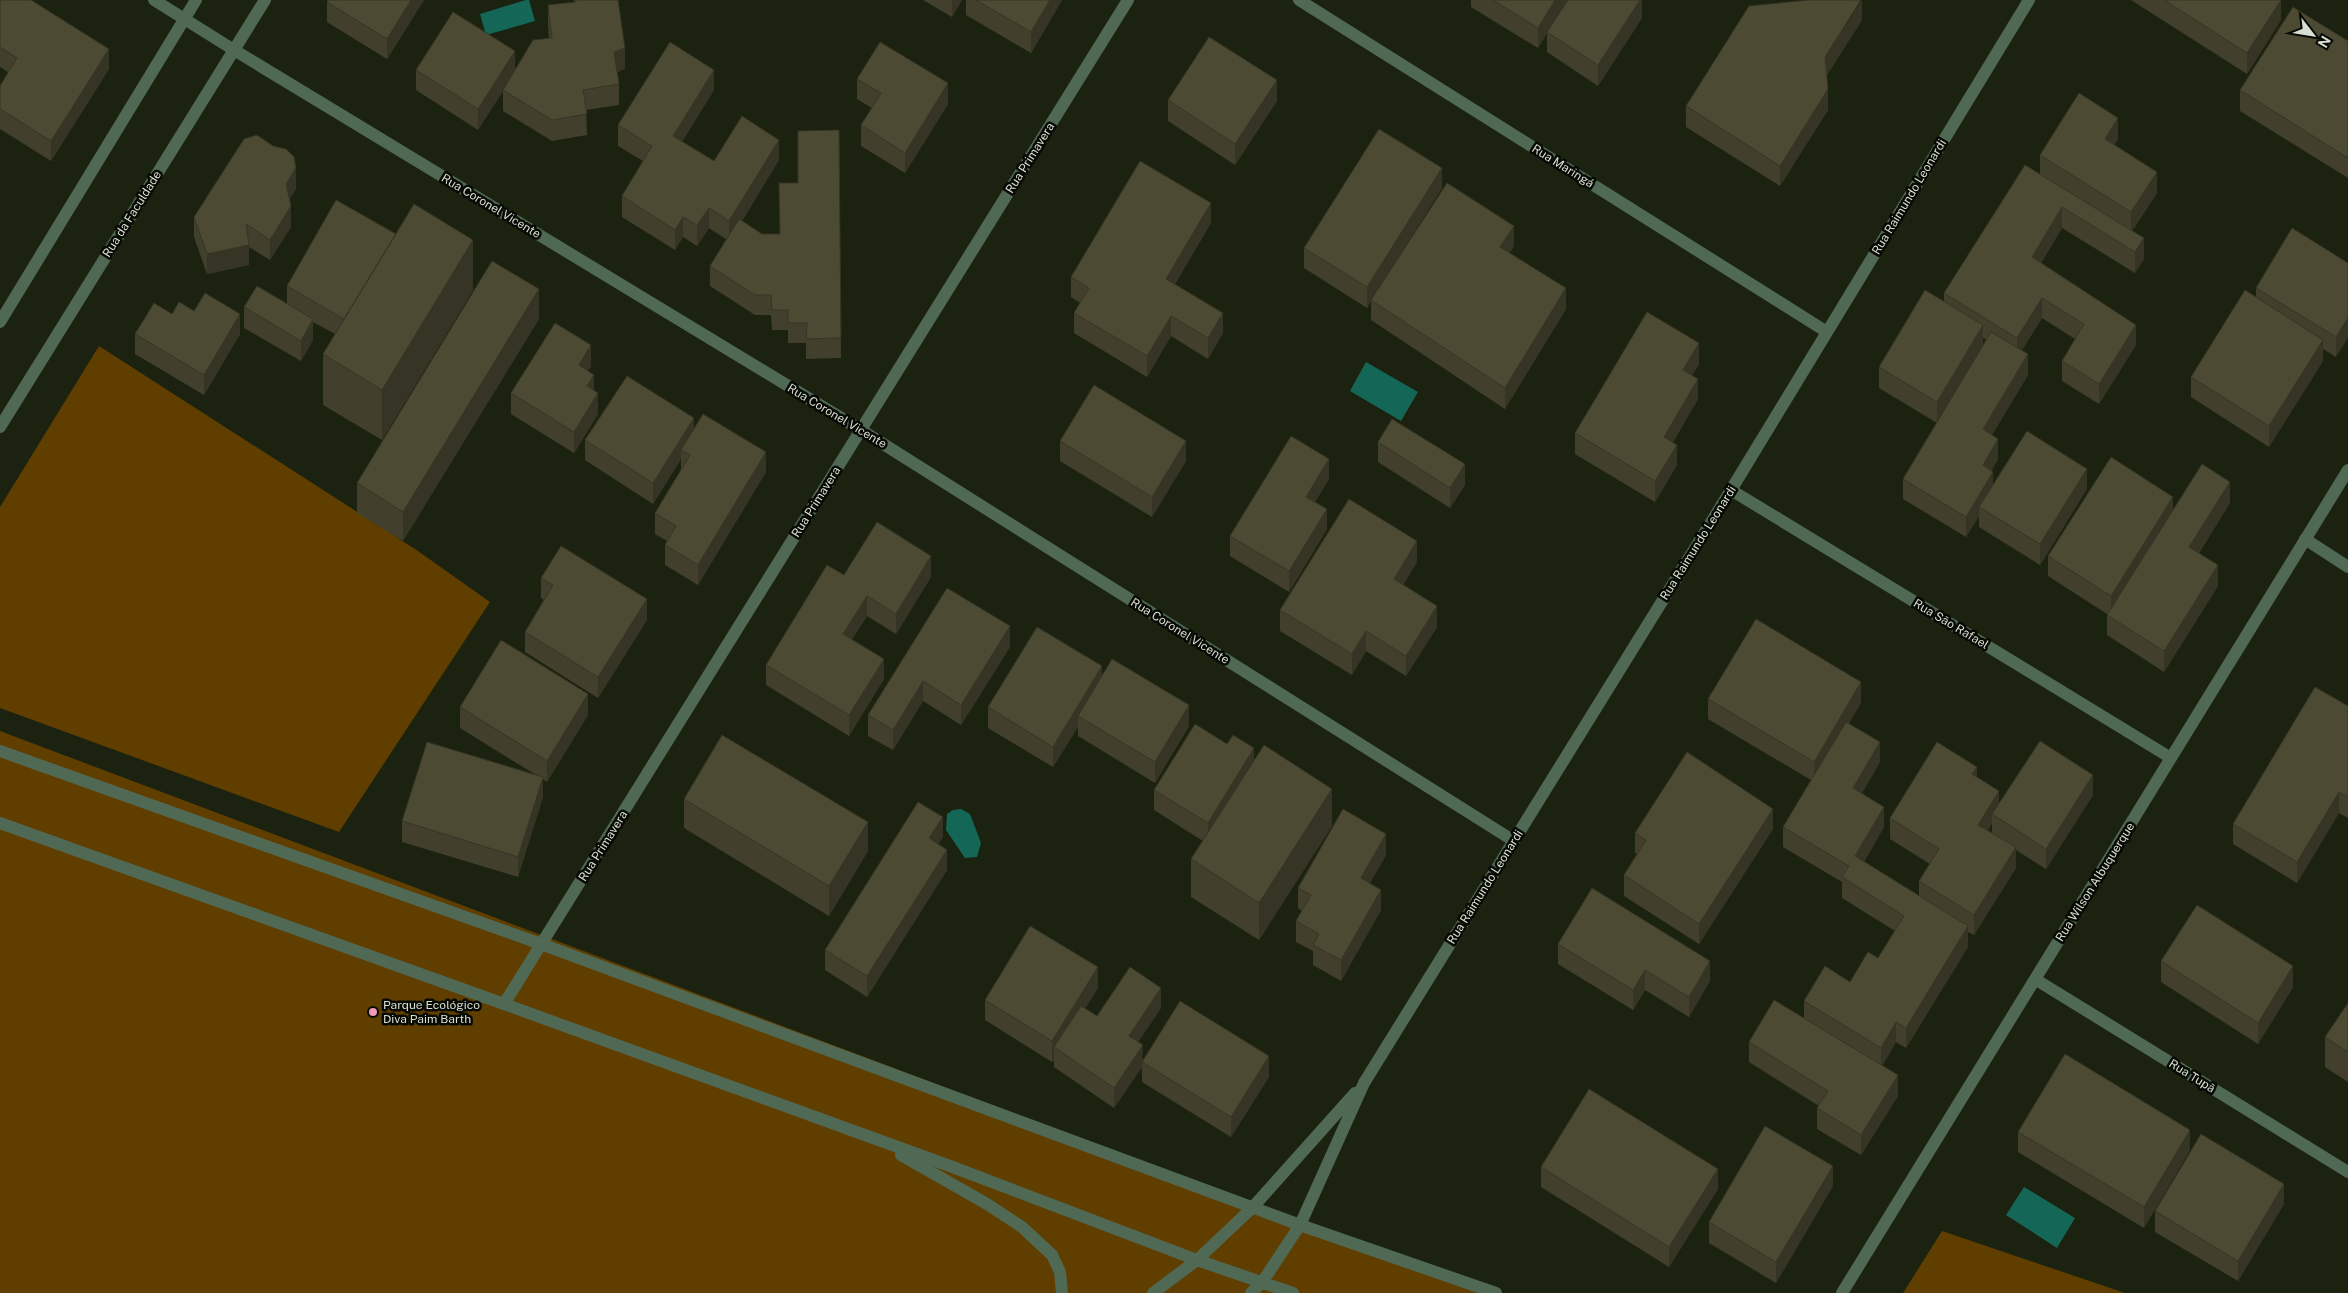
<svg xmlns="http://www.w3.org/2000/svg" width="2348" height="1293" font-family="'Public Sans',sans-serif">
	<rect width="100%" height="100%" fill="#1b220f"/>
	<!-- green -->
	<path fill="#603e00" d="M99 346 418 551 490 602 339 832 0 708V507Z
		M0 731 1491 1293H0Z
		M1942 1231 2125 1293H1903Z"/>
	<!-- water -->
	<path fill="#146657" d="M526 0H529L535 21 486 35 480 14Z
		M1366 362 1418 392 1401 421 1350 391Z
		M961 809 970 814 981 843 977 857 965 858 946 830 947 814 953 810Z
		M2024 1187 2075 1218 2057 1248 2006 1215Z"/>
	<g fill="none" stroke-linecap="round" stroke-linejoin="round">
		<!-- minor -->
		<path stroke="#4f6955" stroke-width="12" d="M154 0 234 50 861 430 1514 841
			M1299 0 1827 332
			M1731 490 2171 758
			M2305 539 2348 567
			M2035 979 2348 1172
			M504 1004 1128 0
			M1253 1207 1355 1093
			M1300 1225 1364 1083 1731 490 2029 0
			M1842 1293 2348 470"/>
		<!-- tertiary -->
		<path stroke="#4f6955" stroke-width="12" d="M0 322 196 0
			M0 427 265 0
			M0 751 541 944 1300 1225 1496 1293
			M0 823 504 1004 950 1166 1197 1260 1293 1293
			M901 1155 987 1204 1022 1227 1052 1255 1060 1272 1062 1293
			M1153 1293 1197 1260 1253 1207
			M1251 1293 1263 1281 1300 1225"/>
	</g>
	<!-- wall -->
	<path fill="#42402d" fill-rule="evenodd" d="M0 0 109 69 51 161 0 129V86L8 72 0 67Z
		M328 0H424L387 59 327 22V2Z
		M574 0H618L625 69 617 72 619 84V105L586 110 587 135 552 141 503 111V91L478 130 416 90V70H515L549 38 548 25V5L574 2Z
		M923 0H962L952 17Z
		M966 0H1062L1031 53 966 15Z
		M1471 0H1568L1560 12 1642 0V18L1598 86 1547 52V33L1538 48 1471 7Z
		M2131 0H2281V20L2247 74Z
		M1862 20 1827 75 1828 110 1780 186 1686 127V106Z
		M2348 41V178L2240 111V90Z
		M857 79 948 104 905 173 861 146V125L872 108 857 99Z
		M714 90 682 142 714 161 779 160 742 221 762 234H780L798 183 839 130 841 358 806 359V343H788V330H772L771 315H755L710 286V266L727 240 709 228 697 246 683 237 675 250 622 217V196L643 161 618 146V125Z
		M1168 100 1277 101 1235 165 1168 121Z
		M2118 139 2114 145 2157 193 2132 231 2144 259 2135 273 2062 228 2041 263 2136 345 2099 404 2062 381V361L2075 339 2042 318 2022 350 2028 375 1992 435 1998 459 1992 470 1993 484 2087 489 2040 565 1979 527V516L1966 537 1903 499V479L1987 340 1983 338 1937 423 1879 388V367L1944 302V293L2040 174V155Z
		M273 146 296 189 289 199 291 227 270 260 249 247V265L207 274 194 237V217Z
		M1442 188 1382 283 1514 246 1509 253 1566 309 1505 409 1371 320V300L1367 308 1304 268V248Z
		M1211 223 1175 284 1223 333 1208 359 1171 336 1147 377 1074 333V313L1080 303 1071 297V277Z
		M2348 263 2336 357 2323 349V361L2269 447 2191 397V377L2256 297V288Z
		M287 286 473 290 382 440 323 405V354L335 334 313 322V340L301 361 244 328V307L287 303Z
		M194 311 240 334 204 395 135 354V334L172 314Z
		M539 319 403 541 357 513V483Z
		M1699 364 1692 375 1698 399 1673 442 1677 465 1655 502 1575 454V433Z
		M591 366 588 371 594 391 598 414 574 453 511 414V393Z
		M694 429 766 472 698 585 665 565V545L667 541 655 534V513L681 470V459L653 504 585 460V440Z
		M1060 441 1186 461 1152 517 1060 461Z
		M1378 442 1465 485 1450 508 1378 462Z
		M1329 479 1315 502 1327 529 1289 592 1230 556V536Z
		M2230 503 2199 553 2218 586 2164 672 2107 635V614L2048 576V556L2173 510Z
		M1417 562 1403 585 1437 627 1406 676 1366 651 1352 675 1280 631V610Z
		M844 575 931 577 896 634 867 616 852 639 884 679 849 736 766 685V665Z
		M541 578 647 620 598 698 525 652V632L544 600 541 598Z
		M1010 626V647L961 725 923 701 893 750 868 736V715Z
		M1102 675 1189 726 1155 783 1078 736V727L1053 767 988 728V707Z
		M1708 699 1861 703 1849 723 1880 762 1862 793 1884 827 1864 862 1919 896V881L1930 864 1890 839V818L1977 777 1999 803 2093 795 2046 869 2016 850V868L1974 935 1968 932V947L1906 1048 1896 1042 1882 1066 1898 1096 1861 1155 1817 1129V1108L1819 1106 1749 1062V1042L1804 1018V1001L1850 982 1878 958 1895 931 1842 898V882L1783 847V827L1811 780 1708 719ZM1992 823V833L1988 830Z
		M2348 706V818L2339 813 2297 883 2233 844V824Z
		M460 707 588 715 547 782 543 779V797L518 877 402 842V821L536 775 460 728Z
		M1254 761 1332 826 1259 940 1191 897V859L1203 841 1154 810V790Z
		M684 799 868 851 829 916 684 828Z
		M1773 829 1699 944 1624 896V875L1637 854 1635 853V833Z
		M943 837 938 844 947 870 867 997 825 970V950Z
		M1386 855 1370 883 1381 910 1341 981 1313 965V951L1296 942V921L1302 911 1298 908V888Z
		M1558 944 1710 981 1689 1017 1645 990 1633 1010 1558 964Z
		M2161 961 2293 987 2258 1044 2161 982Z
		M1098 988 1085 1008 1097 1016 1161 1008 1138 1042 1143 1061 1269 1077 1231 1137 1142 1082V1067L1114 1108 1054 1067V1060L1052 1062 985 1020V1000Z
		M2348 1003V1082L2325 1067V1037Z
		M2018 1132 2190 1150 2144 1228 2018 1152Z
		M1541 1167 1718 1189 1669 1267 1541 1187Z
		M1833 1186 1776 1283 1709 1243V1222Z
		M2284 1204 2238 1281 2155 1232V1211Z"/>
	<!-- shaded-wall -->
	<path fill="#363424" d="M411 0H424L387 59V39Z
		M952 0H962L952 17Z
		M1050 0H1062L1031 53V32Z
		M1555 0H1568L1548 32H1547V33L1538 48V28Z
		M1640 0H1642V18L1598 86V65Z
		M1862 0V20L1825 78V57Z
		M2281 0V20L2247 74V53Z
		M625 48V69L614 73V52Z
		M109 49V69L51 161V141Z
		M515 51V72L478 130V109Z
		M714 70V90L673 156V136Z
		M1277 80V101L1235 165V144Z
		M948 83V104L905 173V153Z
		M1828 89V110L1780 186V166Z
		M2118 118V139L2105 160V139Z
		M779 140V160L729 241V221Z
		M296 168V189L286 205V184Z
		M1442 168V188L1367 308V287Z
		M2157 172V193L2131 233V212Z
		M1211 203V223L1166 299V279Z
		M291 206V227L270 260V240Z
		M2062 207V228L2032 278V257Z
		M709 208V228L697 246V225Z
		M683 217V237L675 250V230Z
		M1514 226V246L1500 268V247Z
		M2144 238V259L2135 273V252Z
		M473 240V290L382 440V390Z
		M249 245V265L207 274V254Z
		M1566 288V309L1505 409V388Z
		M539 289V319L403 541V512Z
		M2042 298V318L2017 358V338Z
		M1223 313V333L1208 359V338Z
		M240 314V334L204 395V375Z
		M1171 316V336L1147 377V356Z
		M2348 318V338L2336 357V337Z
		M313 319V340L301 361V341Z
		M1983 325V346L1937 423V402Z
		M2136 325V345L2099 404V384Z
		M2323 340V361L2269 447V426Z
		M1699 343V364L1683 390V370Z
		M591 345V366L579 385V365Z
		M2028 354V375L1983 450V429Z
		M594 375V395L587 386Z
		M1698 379V399L1664 458V437Z
		M598 393V414L574 453V432Z
		M694 418V439L681 450V459L653 504V483Z
		M1998 439V459L1983 486V465Z
		M1186 441V461L1152 517V497Z
		M1677 445V465L1655 502V481Z
		M766 452V472L698 585V565Z
		M1329 459V479L1306 517V497Z
		M1465 464V485L1450 508V488Z
		M2087 469V489L2040 565V544Z
		M1993 472V492L1979 507V516L1966 537V517Z
		M2230 482V503L2189 567V547Z
		M2173 497V518L2111 616V596Z
		M1327 509V529L1289 592V571Z
		M1417 541V562L1394 600V579Z
		M931 556V577L896 634V614Z
		M2218 565V586L2164 672V651Z
		M867 596V616L843 654V634Z
		M647 599V620L598 698V677Z
		M1437 606V627L1406 676V656Z
		M1010 626V647L961 725V705Z
		M1366 631V651L1352 675V654Z
		M884 659V679L849 736V715Z
		M1102 666V686L1078 716V727L1053 767V747Z
		M923 681V701L893 750V730Z
		M1861 682V703L1814 782V762Z
		M588 694V715L547 782V761Z
		M1189 705V726L1155 783V762Z
		M1880 742V762L1853 808V788Z
		M1254 748V768L1208 844V823Z
		M1977 767V787L1972 774Z
		M2093 775V795L2046 869V849Z
		M543 777V797L518 877V857Z
		M1332 789V826L1259 940V903Z
		M1999 791V812L1992 814V823L1978 845V825Z
		M2339 792V813L2297 883V862Z
		M1884 807V827L1855 877V856Z
		M1773 809V829L1699 944V924Z
		M943 817V837L929 859V838Z
		M868 822V851L829 916V886Z
		M1386 834V855L1361 898V878Z
		M2016 847V868L1974 935V915Z
		M947 850V870L867 997V976Z
		M1381 890V910L1341 981V960Z
		M1968 926V947L1906 1048V1028Z
		M1710 961V981L1689 1017V997Z
		M2293 966V987L2258 1044V1023Z
		M1098 967V988L1059 1051 1054 1047V1060L1052 1062V1041Z
		M1645 970V990L1633 1010V990Z
		M1161 988V1008L1129 1056V1036Z
		M1896 1022V1042L1881 1068V1048Z
		M1143 1045 1142 1067 1114 1108V1088Z
		M1269 1056V1077L1231 1137V1117Z
		M1898 1075V1096L1861 1155V1135Z
		M2190 1130V1150L2144 1228V1207Z
		M1833 1166V1186L1776 1283V1262Z
		M1718 1169V1189L1669 1267V1247Z
		M2284 1184V1204L2238 1281V1261Z"/>
	<!-- building -->
	<path fill="#4d4a34" stroke="#363424" d="M0 0H31L109 49 51 141 0 109V86L17 58 0 47Z
		M328 0H411L387 39 327 2Z
		M576 0H618L625 48 614 52 619 84 583 90 587 114 552 120 503 90 533 40 552 38 548 5 576 2Z
		M976 0H1050L1031 32Z
		M1493 0H1555L1538 28Z
		M1568 0H1640L1598 65 1547 32Z
		M1809 0H1861L1825 57 1828 89 1780 166 1686 106 1749 6Z
		M2164 0H2281L2247 53Z
		M2293 7 2348 41V158L2240 90Z
		M453 12 515 51 478 109 416 70Z
		M1209 37 1277 80 1235 144 1168 100Z
		M670 42 714 70 673 136 714 161 742 116 779 140 729 221 709 208 697 225 683 217 675 230 622 196 652 146 618 125Z
		M880 42 948 83 905 153 861 125 881 93 857 79Z
		M2079 93 2118 118 2105 139 2157 172 2131 212 2040 155Z
		M1379 129 1442 168 1367 287 1304 248Z
		M839 130 841 338 806 339 807 323H788V310H772L771 295H755L710 266 739 219 762 234H780L779 183H798V131Z
		M257 135 273 146 286 149 294 157 296 168 286 184 291 206 270 240 246 224 249 245 207 254 194 217 244 139Z
		M1140 161 1211 203 1166 279 1223 313 1208 338 1171 316 1147 356 1074 313 1089 288 1071 277Z
		M2025 165 2144 238 2135 252 2062 207 2032 257 2136 325 2099 384 2062 361 2084 324 2042 298 2017 338 1944 293Z
		M1447 183 1514 226 1500 247 1566 288 1505 388 1371 300Z
		M336 200 396 234 344 319 287 286Z
		M414 204 473 240 382 390 323 354Z
		M2292 228 2348 263V318L2336 337 2256 288Z
		M492 261 539 289 403 512 357 483Z
		M257 286 313 319 301 341 244 307Z
		M1925 290 1983 325 1937 402 1879 367Z
		M2245 290 2323 340 2269 426 2191 377Z
		M205 293 240 314 204 375 135 334 154 303 172 314 179 302 194 311Z
		M1647 312 1699 343 1683 370 1698 379 1664 437 1677 445 1655 481 1575 433Z
		M555 323 591 345 579 365 594 375 587 386 598 393 574 432 511 393Z
		M1991 332 2028 354 1983 429 1998 439 1983 465 1993 472 1966 517 1903 479Z
		M627 376 694 418 653 483 585 440Z
		M1094 385 1186 441 1152 497 1060 441Z
		M703 414 766 452 698 565 665 545 676 526 655 513 690 455 681 450Z
		M1392 419 1465 464 1450 488 1378 442Z
		M2027 431 2087 469 2040 544 1979 507Z
		M1291 436 1329 459 1306 497 1327 509 1289 571 1230 536Z
		M2111 457 2173 497 2111 596 2048 556Z
		M2202 464 2230 482 2189 547 2218 565 2164 651 2107 615Z
		M1349 499 1417 541 1394 579 1437 606 1406 656 1366 631 1352 654 1280 610Z
		M877 522 931 556 896 614 867 596 843 634 884 659 849 715 766 665 827 565 844 575Z
		M561 546 647 599 598 677 525 632 553 585 541 578Z
		M947 588 1010 626 961 705 923 681 893 730 868 715Z
		M1756 619 1861 682 1814 762 1708 699Z
		M1037 627 1102 666 1053 747 988 707Z
		M501 640 588 694 547 761 460 707Z
		M1112 659 1189 705 1155 762 1078 716Z
		M2315 687 2348 706V797L2339 792 2297 862 2233 824Z
		M1846 722 1880 742 1853 788 1884 807 1855 856 1968 926 1906 1028 1896 1022 1881 1048 1804 1001 1825 966 1850 982 1868 952 1878 958 1904 916 1842 877 1849 866 1783 827Z
		M1195 724 1227 744 1233 735 1254 748 1208 823 1154 790Z
		M722 735 868 822 829 886 684 799Z
		M2040 741 2093 775 2046 849 1992 814Z
		M427 742 543 777 518 857 402 821Z
		M1937 742 1977 767 1972 774 1999 791 1978 825 2016 847 1974 915 1919 881 1939 849 1890 818Z
		M1264 745 1332 789 1259 903 1191 859Z
		M1687 752 1773 809 1699 924 1624 875 1646 840 1635 833Z
		M918 802 943 817 929 838 947 850 867 976 825 950Z
		M1343 809 1386 834 1361 878 1381 890 1341 960 1313 945 1319 934 1296 921 1311 895 1298 888Z
		M1592 888 1710 961 1689 997 1645 970 1633 990 1558 944Z
		M2197 905 2293 966 2258 1023 2161 961Z
		M1030 926 1098 967 1052 1041 985 1000Z
		M1130 967 1161 988 1129 1036 1143 1045 1114 1088 1054 1047 1081 1006 1097 1016Z
		M1774 1000 1898 1075 1861 1135 1817 1108 1828 1091 1749 1042Z
		M1180 1001 1269 1056 1231 1117 1142 1062Z
		M2348 1003V1052L2325 1037Z
		M2065 1054 2190 1130 2144 1207 2018 1132Z
		M1589 1089 1718 1169 1669 1247 1541 1167Z
		M1765 1126 1833 1166 1776 1262 1709 1222Z
		M2201 1134 2284 1184 2238 1261 2155 1211Z"/>
	<!-- markers -->
	<circle fill="#f09ab6" stroke="#070a04" stroke-width="2" cx="373" cy="1012" r="5"/>
	<g text-anchor="middle" dominant-baseline="central" stroke-width="5" stroke-linejoin="round" paint-order="stroke">
		<!-- street labels -->
		<g font-size="12" fill="#d9ded2" stroke="#070a04">
			<text transform="translate(1030 158) rotate(-58)">Rua Primavera</text>
			<text transform="translate(1563 166) rotate(32)">Rua Maringá</text>
			<text transform="translate(1909 197) rotate(-59)">Rua Raimundo Leonardi</text>
			<text transform="translate(491 206) rotate(31)">Rua Coronel Vicente</text>
			<text transform="translate(132 214) rotate(-58)">Rua da Faculdade</text>
			<text transform="translate(837 416) rotate(31)">Rua Coronel Vicente</text>
			<text transform="translate(816 502) rotate(-58)">Rua Primavera</text>
			<text transform="translate(1698 543) rotate(-58)">Rua Raimundo Leonardi</text>
			<text transform="translate(1951 624) rotate(31)">Rua São Rafael</text>
			<text transform="translate(1180 631) rotate(32)">Rua Coronel Vicente</text>
			<text transform="translate(603 846) rotate(-58)">Rua Primavera</text>
			<text transform="translate(2095 882) rotate(-58)">Rua Wilson Albuquerque</text>
			<text transform="translate(1485 887) rotate(-58)">Rua Raimundo Leonardi</text>
			<text transform="translate(2192 1076) rotate(32)">Rua Tupã</text>
		</g>
		<!-- poi labels -->
		<g font-size="12" fill="#d9ded2" stroke="#070a04" text-anchor="start">
			<text x="383" y="1005">Parque Ecológico<tspan x="383" dy="14">Diva Paim Barth</tspan></text>
		</g>
	</g>
	<!-- north arrow -->
	<g transform="translate(2313 35) rotate(121)" stroke="#070a04" stroke-width="4" paint-order="stroke">
	<path d="M0-4L9 19L0 12L-9 19Z" fill="#d9ded2"/>
	<text y="-8" font-size="14" font-weight="bold" text-anchor="middle" fill="#d9ded2">N</text>
	</g>
</svg>
